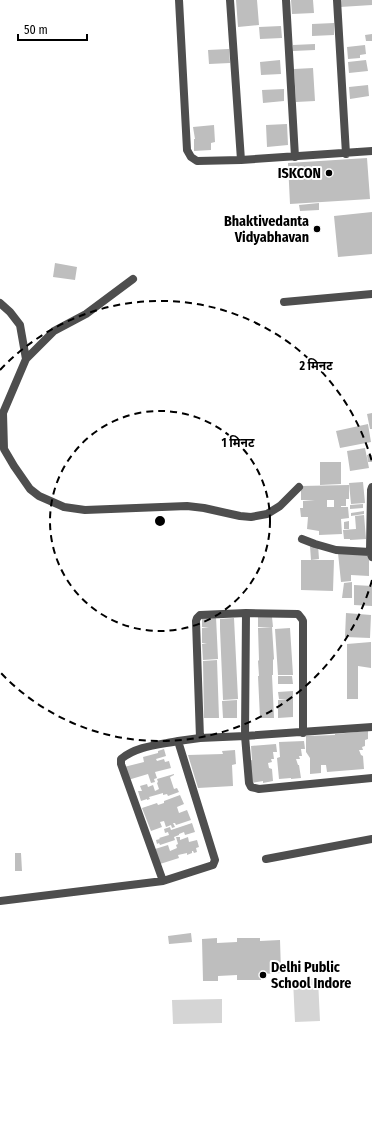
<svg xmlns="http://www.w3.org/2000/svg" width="372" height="1143" font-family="'Fira Sans Condensed','Noto Sans Devanagari',sans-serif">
	<rect width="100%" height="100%" fill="#fff"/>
	<!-- garden -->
	<path fill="#d5d5d5" d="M318 979 320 1021 295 1022 293 980Z
		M222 999V1023L173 1024 172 1000Z"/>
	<!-- building -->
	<path fill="#bebebe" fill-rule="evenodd" d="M236 0H257L259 25 238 27Z
		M291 0H313L314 13 292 14Z
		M339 0H372V5L340 7Z
		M334 23V35L312 36V24Z
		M281 26 282 38 260 39 259 27Z
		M372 34V41H366L365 35Z
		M315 44V50L293 51V45Z
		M365 45 366 54 360 55V58L348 59 347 47Z
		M229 49 230 63 209 64 208 50Z
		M280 60 281 74 261 75 260 62Z
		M366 60 368 71 349 73 348 62Z
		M313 68 315 101 296 102 294 69Z
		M368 85 369 96 350 99 349 87Z
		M284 89V101L263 103 262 90Z
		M287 124 288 145 267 147 266 125Z
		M214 125 215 142 211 143V150L194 151V139H195L193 127Z
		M367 158 370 199 290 204 288 163Z
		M319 203V210L300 211 299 205Z
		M372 212V254L338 257 334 216Z
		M55 263 77 267 75 280 53 277Z
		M372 413V429H370L367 414Z
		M368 424 371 442 340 448 336 431Z
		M365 448 369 468 350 471 347 451Z
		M367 455H372V462H368Z
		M320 462H341V484L320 485Z
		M363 482 365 503 351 504 349 483Z
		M349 485V499H346V506H341V507H348L349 518 341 519 342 534 319 535V531L307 529 308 517H301L300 508H303V501L315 500H301V486ZM327 500H334V507H327Z
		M363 504V508L350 509V505Z
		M364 511V514L351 516V513Z
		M364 515 366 539 350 540V539H344L343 530 356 529 355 516Z
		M349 521V529H344V522Z
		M318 545 319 559 311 560 310 546Z
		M338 553 369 554V576L351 575V581L341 582Z
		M301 560H334L333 591 301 590Z
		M352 582V598H342L344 583Z
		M354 585 372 586V606L354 605Z
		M346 613 371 615 370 638 345 637Z
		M202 617H216L218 659 203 660 202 644H207L202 643V628L209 627H202Z
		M258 617H272L273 627H258Z
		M234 618 238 699 223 700 220 629H225H220V619Z
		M272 627 274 659 273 660V675H272L274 718H260L258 676H259L258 661 259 660 258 628Z
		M290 628 293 675H278L275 629Z
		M371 642V668L358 666V699H347V644Z
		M217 660 219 718H204L203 661Z
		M278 676H292L293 684H278Z
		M293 691V717L278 718V700H288L279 699 278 692Z
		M237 700V718H223L222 701Z
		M368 731V739L365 740V746L362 747 363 750H359L361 755 363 756 364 769 327 772 326 765H321V773L310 774V758L306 752V736L335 735V734Z
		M304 741 305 749H301L302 756H299L300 759H296L298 765H299L301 778 291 779V778L279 779 277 758 280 757 279 742Z
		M276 744 277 752H273L274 759H271L272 762 268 763 269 768 272 769 273 781 263 783V781L251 783 249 761 252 760 251 746Z
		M164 749 166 756 156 759 157 761 164 759 165 762 169 761 171 768 155 772 157 778 154 779 155 782 151 783 148 774 128 780 124 767 144 762 143 757 158 753V751Z
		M235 750 236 764 232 765 233 786 198 788 188 755 223 754 222 751Z
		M174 774V775L170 777 174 789 177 788 179 792 168 796 167 794 163 795V793L149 797 150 799 147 800V799L141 801 138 791H142L140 786 147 784 148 787 153 785 155 791 159 789 157 783 158 782 157 779Z
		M180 795 184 804 177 807 179 813 187 810 191 820 176 825 175 823H173L175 827 172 828 171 825 166 827 164 821 160 822 162 827 151 831 142 808 157 803 158 805 164 803V801Z
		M192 823 195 832 185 835 184 832 179 834V835L174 837 175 840 160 845 159 843 157 844 156 840 160 839 159 838 169 835 168 832 165 833 164 829 170 827 171 830Z
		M176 837H180V840L188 837 189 842 197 840 199 847 196 848 197 852 194 853 193 851H192V853L187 855V853L178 855 179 858 160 864 155 849 168 845 170 851 177 848 176 845 178 844Z
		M15 853H21L22 871H15Z
		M191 933 192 942 169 944 168 936Z
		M217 938V943L237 942V938H260V941L280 940 281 973 261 974V980H237V975L218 976V981H203L202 939Z"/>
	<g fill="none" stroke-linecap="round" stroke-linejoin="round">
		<!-- minor -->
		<path stroke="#4e4e4e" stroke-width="8" d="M179 0 187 150 191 157 197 161 241 160
			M230 0 241 160 372 151
			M286 0 295 157
			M337 0 346 154
			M284 302 372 294
			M0 303 10 312 20 325 26 359 3 413 4 449 14 466 30 489 39 496 64 507 85 510 187 506 204 508 240 516 251 517 267 514 280 506 299 487
			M26 359 54 331 86 314 133 279
			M372 487 371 490 370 552 372 557
			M302 539 315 544 336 550 370 552
			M246 613 245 736 249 783 251 787 259 789 372 778
			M200 738 245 736 372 727
			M266 859 372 839
			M163 881 121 764V759C137 746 158 745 178 741
			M0 901 163 881 213 865 215 860 178 741 200 738 196 621 197 618 200 615 246 613 298 614 302 619 303 621V733"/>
	</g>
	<!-- distance rings -->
	<g fill="none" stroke="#000" stroke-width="2" stroke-dasharray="7 5">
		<circle cx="160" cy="521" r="110"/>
		<path d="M372 580A220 220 0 0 1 0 672M0 370A220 220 0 0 1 372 462"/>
	</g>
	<!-- markers -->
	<g fill="#000" stroke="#fff" stroke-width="1.5">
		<circle cx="329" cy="173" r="4"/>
		<circle cx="317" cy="229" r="4"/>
		<circle cx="263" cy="975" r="4"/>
	</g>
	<g text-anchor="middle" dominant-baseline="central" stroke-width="4" stroke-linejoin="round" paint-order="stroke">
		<!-- poi labels -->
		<g font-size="14" font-weight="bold" fill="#000" stroke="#fff" text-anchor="end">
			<text x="321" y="173">ISKCON</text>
			<text x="309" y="221">Bhaktivedanta<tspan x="309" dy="16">Vidyabhavan</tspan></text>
			<text x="271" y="967" text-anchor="start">Delhi Public<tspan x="271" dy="16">School Indore</tspan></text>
		</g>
	</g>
	<circle cx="160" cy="521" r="6" fill="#000" stroke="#fff" stroke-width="2"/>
	<g font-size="12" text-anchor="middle" font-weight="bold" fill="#000" stroke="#fff" stroke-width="4" stroke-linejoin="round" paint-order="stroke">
		<text x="316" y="370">2 मिनट</text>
		<text x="238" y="447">1 मिनट</text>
	</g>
	<!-- scale -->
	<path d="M18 34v6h69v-6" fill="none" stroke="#000000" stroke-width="2"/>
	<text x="24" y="34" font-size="12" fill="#000000" stroke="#ffffff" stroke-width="3" paint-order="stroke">50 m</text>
</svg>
